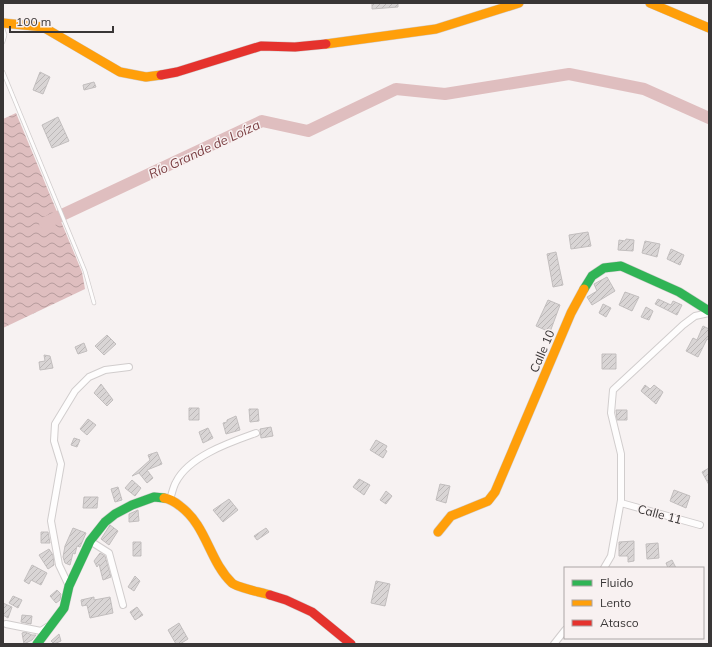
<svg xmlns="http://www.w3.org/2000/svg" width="712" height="647" font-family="Mulish,sans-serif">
	<defs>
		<pattern id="water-waves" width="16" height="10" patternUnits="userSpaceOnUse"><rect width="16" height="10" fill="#dfbebf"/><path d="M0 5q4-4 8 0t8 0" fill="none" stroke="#b69b9c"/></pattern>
		<pattern id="building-hatch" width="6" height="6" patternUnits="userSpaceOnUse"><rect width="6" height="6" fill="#d9d5d5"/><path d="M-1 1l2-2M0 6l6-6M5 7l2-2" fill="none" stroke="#bbb7b7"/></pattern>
	</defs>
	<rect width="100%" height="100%" fill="#f7f2f2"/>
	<!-- water -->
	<path fill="url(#water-waves)" d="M16 113 82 272 85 289 3 328V119Z"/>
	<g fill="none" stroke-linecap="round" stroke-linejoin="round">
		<!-- river -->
		<path stroke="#dfbebf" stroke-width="12" d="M45 223 262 121 308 131 396 89 445 94 569 74 644 89 709 118"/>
	</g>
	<!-- building -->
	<path fill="url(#building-hatch)" stroke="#c2bebe" d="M372 3H398V7L372 9Z
		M40 72 50 77 43 94 33 90Z
		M94 82 96 87 84 90 83 85Z
		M58 117 69 141 52 148 42 125Z
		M588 232 591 246 571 249 569 235Z
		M626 239 634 240 633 251 618 250 619 240 625 241Z
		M645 241 660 244 657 257 642 253Z
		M671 249 684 255 680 265 667 259Z
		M556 252 563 285 553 287 547 254Z
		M607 277 615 291 592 305 587 297 597 291 594 284Z
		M625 292 639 297 632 311 619 305Z
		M658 299 671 305 673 301 682 305 677 315 655 304Z
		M548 300 560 305 550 332 536 326Z
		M603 304 611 308 606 317 599 313Z
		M646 307 653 311 649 320 641 317Z
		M703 326 709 329V340L707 339 698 357 686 351 693 338 697 340Z
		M107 335 116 344 104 355 95 346Z
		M84 343 87 351 78 354 75 347Z
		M602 354H616V369H602Z
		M44 355 50 356 53 368 40 370 39 362 45 361Z
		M101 384 113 400 107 406 94 393Z
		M645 385 650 389 654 385 663 392 656 404 641 391Z
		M189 408H199V420H189Z
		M249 409H258L259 421 250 422Z
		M616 410H627V420H617Z
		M236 416 240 430 226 434 223 423 227 422V420Z
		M88 419 96 425 87 435 80 429Z
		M271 427 273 436 261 438 260 429Z
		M208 428 213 438 203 443 199 432Z
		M74 438 80 440 77 447 71 445Z
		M376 440 387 446 385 450 387 451 383 458 370 450Z
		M157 452 162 464 147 470 153 478 147 483 139 473 132 476 150 460 148 455Z
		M709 468V485L702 472Z
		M359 479 370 485 364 495 353 487Z
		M132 480 141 488 135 496 125 488Z
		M440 484 450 486 446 503 436 500Z
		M118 487 122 500 115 502 111 489Z
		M674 490 690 496 686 508 670 501Z
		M386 491 392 496 386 504 380 500Z
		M84 497H98L97 508H83Z
		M229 499 238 510 223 522 213 510Z
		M138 510 139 521 129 522V514Z
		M110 525 118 531 109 545 101 539Z
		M73 528 86 533 80 547 77 546 75 554 73 553 70 565 65 563 63 557 65 546Z
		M266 528 269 532 257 540 254 536Z
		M41 532H48L50 543H41Z
		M634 541V561L628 562V556H619V542Z
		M133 542H141V556H133Z
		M658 543 659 558 647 559 646 544Z
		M49 549 53 555 54 565 48 569 39 555Z
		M100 553 105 556 111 577 103 580 99 564 97 567 94 561Z
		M672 560 676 568H668L666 563Z
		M32 565 47 573 41 585 31 580 29 584 24 581Z
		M135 576 140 581 134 591 128 587Z
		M376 581 390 584 385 606 371 603Z
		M57 590 61 594 60 600 56 603 50 596Z
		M13 596 22 600 18 608 9 603Z
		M94 597V600L110 597 113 613 90 618 87 605 82 606 81 600Z
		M3 603 12 607 8 618 3 615Z
		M137 607 143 615 135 620 130 612Z
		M22 615 32 616 31 624 21 622Z
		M179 623 188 639 180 644H176L168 630Z
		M25 632 32 635H36L32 640 24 644 22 633Z
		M59 634 61 641 54 644 51 641Z"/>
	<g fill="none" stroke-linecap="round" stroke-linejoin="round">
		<!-- lane casing -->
		<g stroke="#d1cdcd" stroke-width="4.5">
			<path id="lane" d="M3 29 5 35 3 42
				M3 72 85 271 94 303"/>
		</g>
		<!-- street casing -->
		<g stroke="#d1cdcd" stroke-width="8">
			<path id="street" d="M170 499C172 494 173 487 176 482 189 456 231 442 256 433
				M621 503 700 525
				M90 541 109 553 123 605
				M604 568 611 556 621 500V454L611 413 613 390 683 325 695 316 709 313
				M69 586 59 565 51 521 61 464 54 441 55 424 75 391 89 377 105 370 129 367
				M6 624 41 631 47 627
				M554 644 565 630"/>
		</g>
		<!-- fast casing -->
		<g stroke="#d1cdcd" stroke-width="10">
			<path id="fast" d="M584 289 592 276 604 268 621 266 679 292 709 311
				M37 644 64 608 69 586 90 541 105 522 115 514 132 505 154 497 164 498"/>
		</g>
		<!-- slow casing -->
		<g stroke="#d1cdcd" stroke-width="10">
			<path id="slow" d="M650 3 709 28
				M3 23 43 27 120 72 146 77 161 75
				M326 44 436 29 519 3
				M164 498C171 499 175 502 180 506 207 526 209 561 232 583 238 588 261 592 270 595
				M438 532 451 516 488 501 495 492 571 313 584 289"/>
		</g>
		<!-- jam casing -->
		<g stroke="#d1cdcd" stroke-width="10">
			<path id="jam" d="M161 75 177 72 261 46 295 47 326 44
				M270 595 286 600 312 612 351 644"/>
		</g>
		<!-- lane -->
		<use href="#lane" stroke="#fefdfd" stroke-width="3"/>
		<!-- street -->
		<use href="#street" stroke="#fefdfd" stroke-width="6"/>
		<!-- fast -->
		<use href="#fast" stroke="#30b455" stroke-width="9"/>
		<!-- slow -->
		<use href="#slow" stroke="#ff9f0a" stroke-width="9"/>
		<!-- jam -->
		<use href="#jam" stroke="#e5322d" stroke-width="9"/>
	</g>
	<g text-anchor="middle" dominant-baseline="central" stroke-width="3" stroke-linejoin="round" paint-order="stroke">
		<!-- street labels -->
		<g font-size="12" fill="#393636" stroke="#f8f1f1">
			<text transform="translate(542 351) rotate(-67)">Calle 10</text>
			<text transform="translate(660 514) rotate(15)">Calle 11</text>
		</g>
		<!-- water labels -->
		<g font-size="13" font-style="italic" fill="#7c4044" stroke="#f8f1f1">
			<text transform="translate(204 149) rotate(-25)">Río Grande de Loíza</text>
		</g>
	</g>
	<!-- border -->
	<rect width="712" height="647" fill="none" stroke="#393636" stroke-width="8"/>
	<!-- legend -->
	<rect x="564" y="567" width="140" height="72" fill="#f8f1f1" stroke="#aca6a6"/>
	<rect x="572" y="580" width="20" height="6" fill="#30b455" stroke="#aca6a6"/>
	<text x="600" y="587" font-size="12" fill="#393636">Fluido</text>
	<rect x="572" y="600" width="20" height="6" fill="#ff9f0a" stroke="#aca6a6"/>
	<text x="600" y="607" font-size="12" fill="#393636">Lento</text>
	<rect x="572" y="620" width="20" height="6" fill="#e5322d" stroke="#aca6a6"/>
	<text x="600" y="627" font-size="12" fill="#393636">Atasco</text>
	<!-- scale -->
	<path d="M10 26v6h103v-6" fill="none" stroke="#393636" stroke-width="2"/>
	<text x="16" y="26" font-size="12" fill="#393636" stroke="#f8f1f1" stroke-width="3" paint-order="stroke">100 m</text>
</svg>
